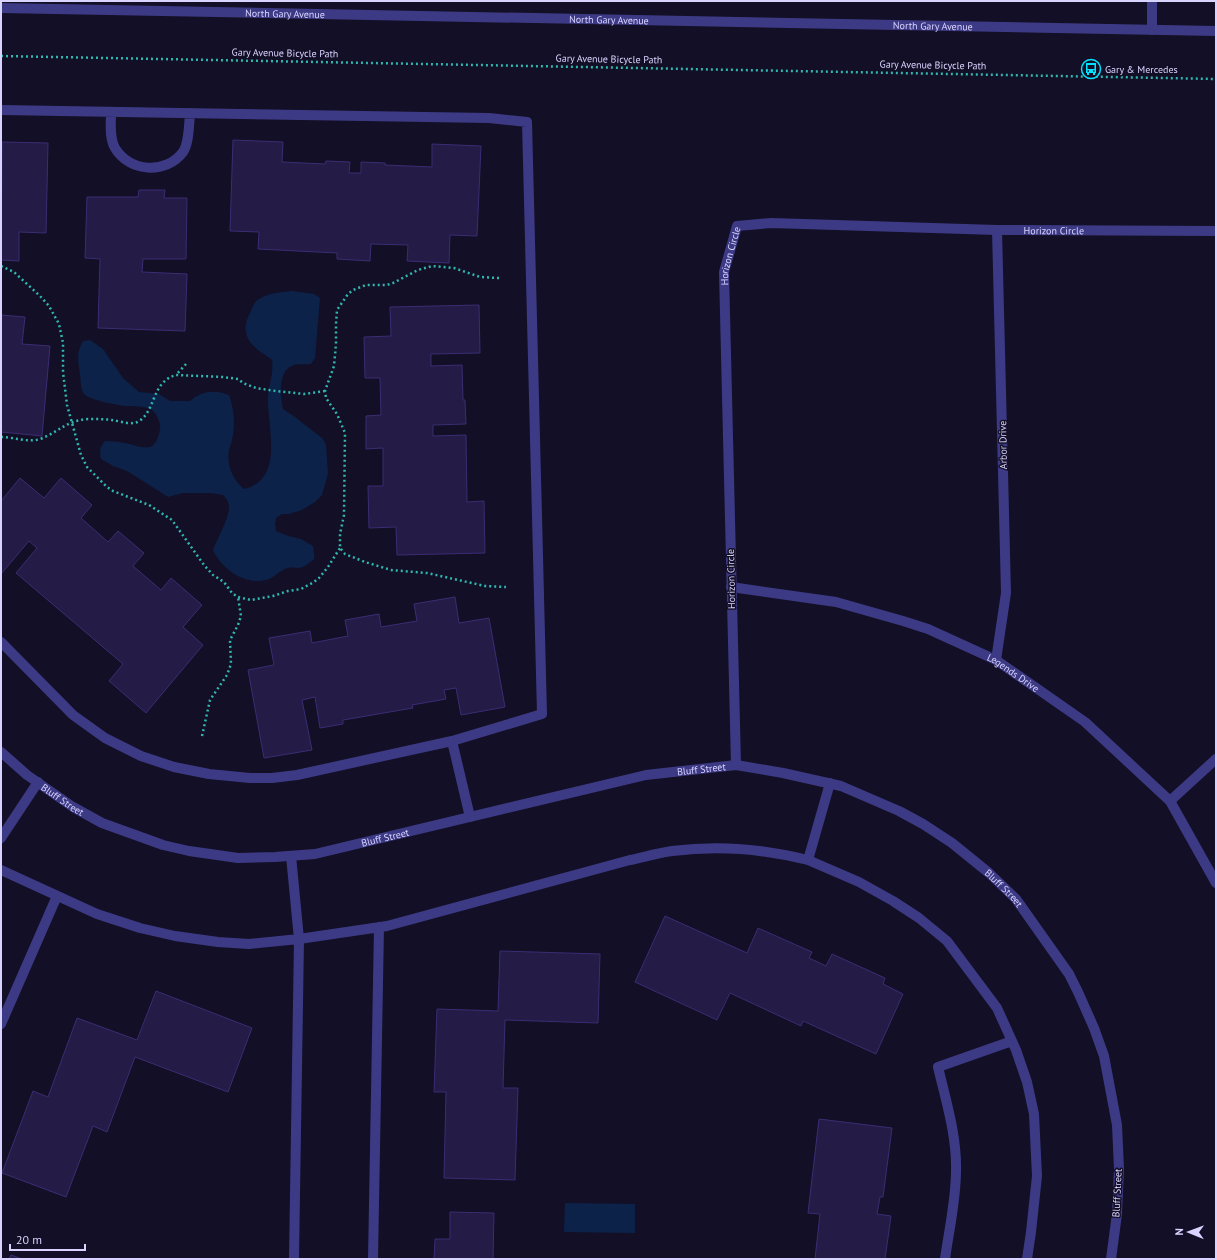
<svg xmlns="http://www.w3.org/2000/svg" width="1217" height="1260" font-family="'PT Sans',sans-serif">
	<rect width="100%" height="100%" fill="#130f26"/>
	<!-- water -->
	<path fill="#0c2248" d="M292 291 314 294 320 298 315 358 311 364C305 365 298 363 292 366 278 371 280 397 283 409L295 417 322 438 326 444 328 474 322 495 315 502 302 510 289 514H282L276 518 275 524 276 531 288 536 301 539 313 546 314 553V559C308 564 304 568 297 568 295 568 291 567 288 568 281 569 276 576 269 579 247 587 222 570 213 550 217 539 230 517 229 506 229 502 226 498 223 495L211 493H183L168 497 127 471 113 466 101 459C99 451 100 447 105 441 113 441 121 442 129 444 147 449 156 452 160 429 161 423 157 414 152 410 144 405 134 407 125 406 117 405 89 400 84 394 80 389 81 380 80 374 78 361 76 353 83 341L90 340 103 349 123 378 139 392 159 394 170 401H190C201 391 215 389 229 395 234 410 235 420 233 435 232 440 231 445 229 450 226 465 233 480 244 489 284 479 268 430 268 400 268 385 274 375 272 360 265 354 256 350 250 342 243 331 245 322 251 311 253 306 254 302 259 299 269 293 281 292 292 291Z
		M565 1203 635 1204V1233L564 1232Z"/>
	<!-- building -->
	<path fill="#241b47" stroke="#3b2d73" d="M233 140 283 142 282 162 325 164 326 161 350 162 349 173H361V162L385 163V165L432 167V144L481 146 477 236 450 235 449 263 407 261 408 245 371 244 370 261 337 259V253L258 249 259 232 230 231Z
		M2 142 48 143 46 233 19 232V261L1 260Z
		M139 190H165L164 198H187L186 259H143L142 272 187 274 185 331 98 328 100 259 85 258 87 197H138Z
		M479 305 480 353 431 354V366L462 365 463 400H465L466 424 433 425V436L466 435 467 502 484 501 485 553 397 555 396 527 369 528 368 486H383V448L366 449V416L381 415 380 378H365L364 337 391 336 390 307Z
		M1 315 25 317 22 344 50 346 42 436 1 432Z
		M20 478 44 498 61 478 92 505 81 518 108 542 118 531 144 553 133 566 161 590 171 578 202 605 183 627 203 645 146 713 109 681 123 664 16 573 37 548 29 541 1 574V501Z
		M455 597 459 623 489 618 505 707 461 715 456 688 444 690 446 699 412 705 413 708 343 720V724L320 728 315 697 302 700 312 750 264 758 248 670 274 665 269 638 310 631 312 643 348 636 345 620 379 614 381 627 417 621 414 604Z
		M665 916 747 953 758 928 812 952 809 958 826 966 832 954 885 978 883 984 903 994 876 1054 803 1021 801 1026 730 993 717 1020 635 982Z
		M500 951 600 954 598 1023 505 1020 503 1088H518L515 1180 444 1178 446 1092H434L437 1009 498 1011Z
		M156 991 252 1028 228 1092 135 1057 107 1132 93 1126 66 1197 2 1173 33 1091 48 1097 77 1018 137 1040Z
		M819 1119 892 1128 883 1197H880L877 1214 891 1216 885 1259H815L820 1214 808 1213Z
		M450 1212 494 1213 493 1259H434L435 1239H450Z
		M11 1255 22 1259H9Z"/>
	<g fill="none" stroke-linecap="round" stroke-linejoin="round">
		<!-- path -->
		<path stroke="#2fb8b0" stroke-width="2.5" stroke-dasharray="2 3" stroke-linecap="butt" d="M1 56 1216 79
			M1 266 14 272 40 296 49 306 59 324 63 343V372L67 405 81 455 87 467 107 487 113 491 149 505 172 520 204 565 213 575 224 582 232 593 238 597 251 600 273 596 288 591 301 589 314 582 319 578 328 567 340 548
			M499 278 480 277 454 268 432 266 418 270 393 283 387 285H366L353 290 348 294 337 310 336 324V344L334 366 325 391 326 398 337 414 345 433 344 515 340 534V548L345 554 365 562 391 570 427 573 485 586 506 587
			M186 364 176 375 223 377 238 379 243 383 256 388 276 391 304 394 325 391
			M1 437C14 437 28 443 40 439 59 432 65 421 88 419 96 419 104 419 112 420 120 421 132 426 139 421 156 411 151 382 176 375
			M202 736 210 700 227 675 231 664 230 640 238 625 241 616 238 597"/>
		<!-- service -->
		<path stroke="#3d3a85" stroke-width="10" d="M1 110 489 118 527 122 542 714 452 741
			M111 112C111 123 109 138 115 148 129 172 166 175 183 152 189 144 189 124 190 113
			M1 642 73 715 105 738 141 756 174 767 209 774 250 778H272L297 775 452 741 470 817
			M830 783 808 860 859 882 893 901 919 918 947 941 997 1008 1016 1050 1027 1082 1034 1114 1037 1176 1031 1232 1027 1259
			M1 838 38 782
			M291 856 299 939 387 926 630 860C644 857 658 853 672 851 720 845 762 849 808 860
			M1 870 97 914 140 928 175 936 218 942 249 944 299 939 294 1259
			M1 1024 57 896
			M373 1259 379 927
			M945 1259C949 1230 956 1200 956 1171 957 1136 946 1101 938 1067L1012 1041"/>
		<!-- minor -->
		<g stroke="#3d3a85" stroke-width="10">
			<path d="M1152 1V30"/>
			<path id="s1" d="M731 587 836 602 903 621 928 629 996 660 1085 722 1170 801 1216 883"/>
			<path d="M996 660 1006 593 997 230"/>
			<path id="s2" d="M1 752 27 775 73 807 102 823 163 845 189 851 238 858 275 857 315 854 646 775 736 765 783 773 841 786 899 811 923 824 952 843 989 873 1016 899 1069 974 1078 992 1094 1028 1104 1056 1117 1125 1119 1169 1117 1214 1111 1259"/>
			<path id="s3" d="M736 765 724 272 737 226 771 223 997 230 1216 231"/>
			<path d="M1170 801 1216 759"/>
		</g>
		<!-- tertiary -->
		<path stroke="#3d3a85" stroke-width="10" id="s4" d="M1 8 1216 31"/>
	</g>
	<!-- icons -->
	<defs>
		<g id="bus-ring" transform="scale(1)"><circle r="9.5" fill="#130f26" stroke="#00e5ff" stroke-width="1.5"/><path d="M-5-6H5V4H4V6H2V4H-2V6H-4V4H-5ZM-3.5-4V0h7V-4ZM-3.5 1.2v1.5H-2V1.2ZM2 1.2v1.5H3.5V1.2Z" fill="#00e5ff"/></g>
	</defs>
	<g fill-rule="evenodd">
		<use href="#bus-ring" x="1091" y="69"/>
	</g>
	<g text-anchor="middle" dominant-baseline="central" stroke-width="3" stroke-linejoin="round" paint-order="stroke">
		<!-- street labels -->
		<g font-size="10" fill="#d9d4ff" stroke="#130f26">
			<text stroke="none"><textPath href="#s4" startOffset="284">North Gary Avenue</textPath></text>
			<text stroke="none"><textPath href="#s4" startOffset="608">North Gary Avenue</textPath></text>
			<text stroke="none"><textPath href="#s4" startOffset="932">North Gary Avenue</textPath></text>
			<text transform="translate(285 53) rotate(1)">Gary Avenue Bicycle Path</text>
			<text transform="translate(609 59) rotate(1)">Gary Avenue Bicycle Path</text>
			<text transform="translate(933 65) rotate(1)">Gary Avenue Bicycle Path</text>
			<text stroke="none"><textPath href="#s3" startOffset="858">Horizon Circle</textPath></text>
			<text stroke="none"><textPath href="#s3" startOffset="510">Horizon Circle</textPath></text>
			<text transform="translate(1003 445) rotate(-91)">Arbor Drive</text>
			<text transform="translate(731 579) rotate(-91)">Horizon Circle</text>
			<text stroke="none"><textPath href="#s1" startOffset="298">Legends Drive</textPath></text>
			<text stroke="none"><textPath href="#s2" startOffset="738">Bluff Street</textPath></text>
			<text stroke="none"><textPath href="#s2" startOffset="78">Bluff Street</textPath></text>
			<text stroke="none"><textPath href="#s2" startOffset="414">Bluff Street</textPath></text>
			<text stroke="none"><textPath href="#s2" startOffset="1074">Bluff Street</textPath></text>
			<text transform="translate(1117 1193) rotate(-87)">Bluff Street</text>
		</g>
		<!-- poi labels -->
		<g font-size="10" fill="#d9d4ff" stroke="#130f26" text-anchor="start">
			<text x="1105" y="69">Gary &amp; Mercedes</text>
		</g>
	</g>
	<!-- border -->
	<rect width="1217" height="1260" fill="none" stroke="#d9d4ff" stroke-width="4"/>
	<!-- north arrow -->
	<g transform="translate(1189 1232) rotate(271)" stroke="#130f26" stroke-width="3" paint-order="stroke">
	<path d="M0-3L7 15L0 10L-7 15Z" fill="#d9d4ff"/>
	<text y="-6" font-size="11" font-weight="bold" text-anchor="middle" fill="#d9d4ff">N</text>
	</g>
	<!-- scale -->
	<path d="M10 1244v6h75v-6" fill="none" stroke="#d9d4ff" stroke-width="2"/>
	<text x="16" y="1244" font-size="12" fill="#d9d4ff" stroke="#130f26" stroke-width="3" paint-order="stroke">20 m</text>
</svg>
